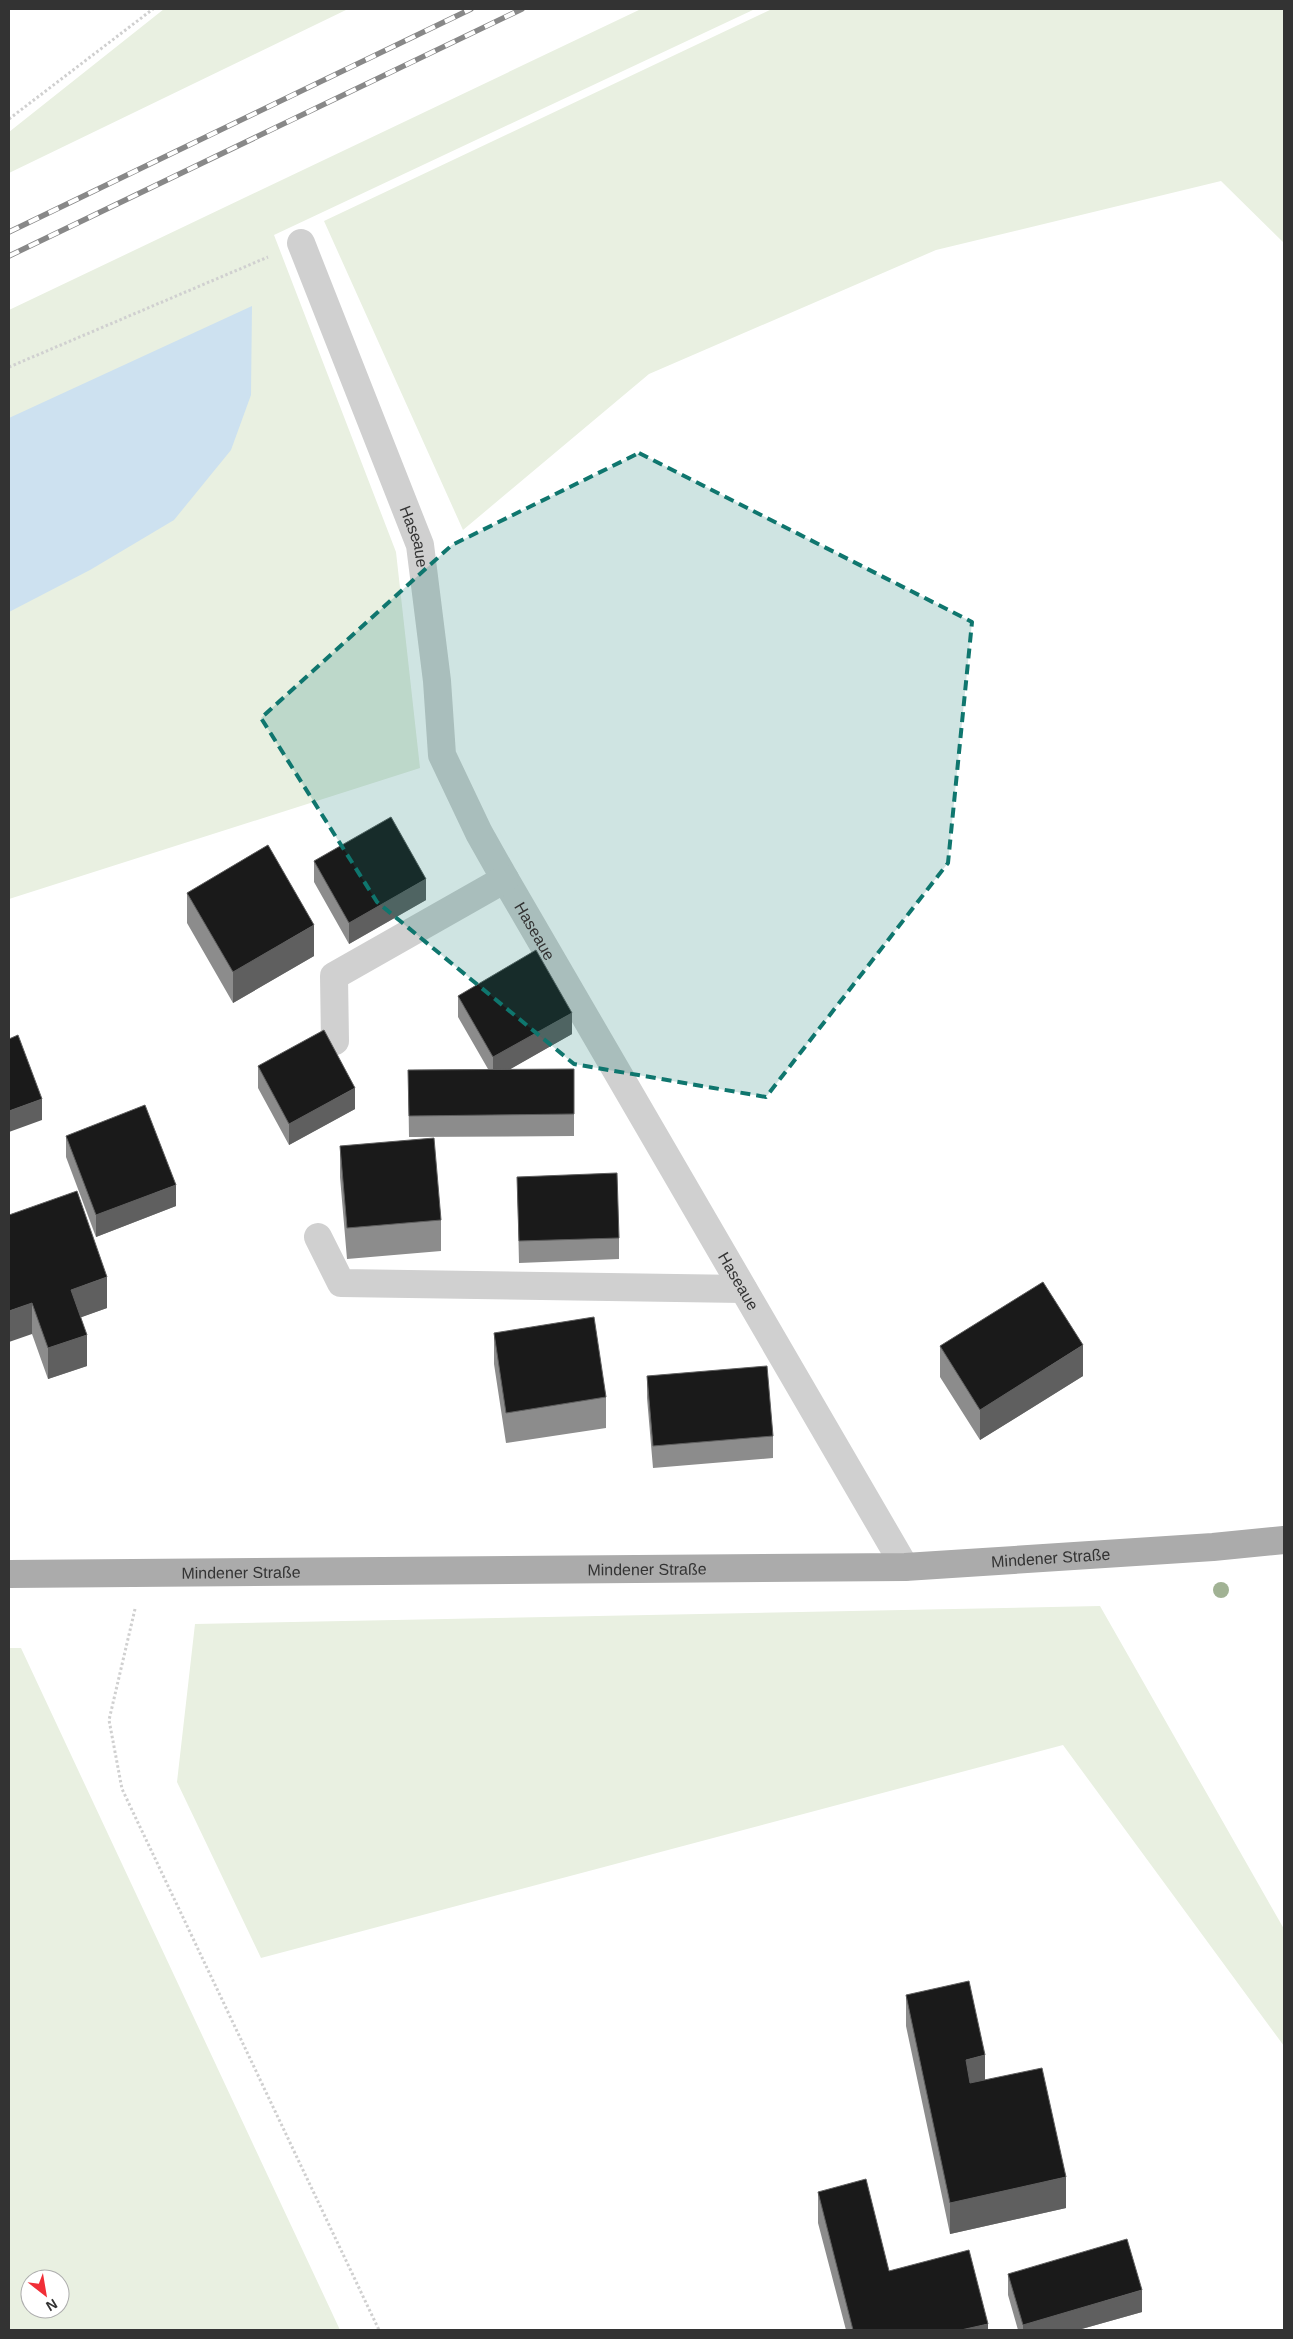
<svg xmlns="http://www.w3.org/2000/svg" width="1293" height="2339" font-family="Arial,sans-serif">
	<rect width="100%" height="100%" fill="#fff"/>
	<!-- green -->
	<path fill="#e9f0e1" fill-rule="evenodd" d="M164 9H348L9 173V132Z
		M641 9H755L274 235 396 552 420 768 9 899V310Z
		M772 9H1284V243L1221 181 936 250 649 374 463 530 324 221Z
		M1100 1606 1284 1929V2046L1063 1745 261 1958 177 1782 195 1624Z
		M9 1648H21L340 2330H9ZM30 2279H60V2309H30Z"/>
	<!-- water -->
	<path fill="#cde1f0" d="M252 306 251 395 231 450 174 520 90 570 9 612V418Z"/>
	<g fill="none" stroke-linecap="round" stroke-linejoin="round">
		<!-- path -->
		<path stroke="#d0d0d0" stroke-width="3" stroke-dasharray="2.5 2.5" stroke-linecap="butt" d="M9 119 153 9
			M9 367 268 257
			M135 1609 109 1720 122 1789 379 2330"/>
		<!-- minor -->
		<g stroke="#d0d0d0" stroke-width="28">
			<path id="s1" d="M301 243 420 545 437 681 442 755 479 833 505 879 905 1567"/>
			<path d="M335 1041 334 976 505 879"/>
			<path d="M318 1237 341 1283 743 1289"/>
		</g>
		<!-- major -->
		<path stroke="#ababab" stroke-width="28" id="s2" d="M9 1574 905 1567 1213 1547 1284 1540"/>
		<!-- rail casing -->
		<g stroke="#888" stroke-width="5.5">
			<path id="rail" d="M9 232 471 9
				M9 256 522 9"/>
		</g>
		<!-- rail -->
		<use href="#rail" stroke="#fff" stroke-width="4" stroke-dasharray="11" stroke-linecap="butt"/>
	</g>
	<!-- trees -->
	<circle fill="#a1b294" cx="1221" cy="1590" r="8"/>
	<!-- wall -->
	<path fill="#8c8c8c" d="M314 861 426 900 349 944 314 882Z
		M187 893 314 956 233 1003 187 923Z
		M458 996 572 1034 510 1069H574V1136L409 1137 408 1070 488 1069 458 1017Z
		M258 1066 355 1109 289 1145 258 1088Z
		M66 1136 176 1206 96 1237 66 1157Z
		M340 1146 441 1220V1251L347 1259 340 1177Z
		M517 1177 619 1238V1259L519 1263Z
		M9 1215 107 1308 81 1317 87 1366 48 1379 32 1334Z
		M494 1333 606 1397V1428L506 1443 494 1364Z
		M940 1346 1083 1376 980 1440 940 1377Z
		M647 1376 773 1436V1458L653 1468 647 1398Z
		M906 1995 985 2080 1066 2208 950 2234 906 2026Z
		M818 2192 889 2271 988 2330H846L818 2223Z
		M1008 2274 1142 2312 1078 2330H1018L1008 2295Z"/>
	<!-- shaded-wall -->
	<path fill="#5f5f5f" d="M426 879V900L349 944V923Z
		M314 925V956L233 1003V972Z
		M572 1013V1034L493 1079V1057Z
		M355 1088V1109L289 1145V1124Z
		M42 1099V1120L9 1132V1111Z
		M176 1185V1206L96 1237V1215Z
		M107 1277V1308L71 1321V1290Z
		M32 1303V1334L9 1342V1311Z
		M87 1335V1366L48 1379V1348Z
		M1083 1345V1376L980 1440V1410Z
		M985 2055V2086L966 2091V2060Z
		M1066 2177V2208L950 2234V2203Z
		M1142 2290V2312L1078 2330H1023V2325Z
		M988 2324V2330H961Z"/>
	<!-- building -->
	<path fill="#1a1a1a" stroke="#5f5f5f" d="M391 817 426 879 349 923 314 861Z
		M268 845 314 925 233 972 187 893Z
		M536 950 572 1013 493 1057 458 996Z
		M324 1030 355 1088 289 1124 258 1066Z
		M18 1035 42 1099 9 1111V1039Z
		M574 1069V1114L409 1116 408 1070Z
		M145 1105 176 1185 96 1215 66 1136Z
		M434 1138 441 1220 347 1228 340 1146Z
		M617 1173 619 1238 519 1241 517 1177Z
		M77 1191 107 1277 71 1290 87 1335 48 1348 32 1303 9 1311V1215Z
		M1043 1282 1083 1345 980 1410 940 1346Z
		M594 1317 606 1397 506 1413 494 1333Z
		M767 1366 773 1436 653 1446 647 1376Z
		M969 1981 985 2055 966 2060 970 2083 1042 2068 1066 2177 950 2203 906 1995Z
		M866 2179 889 2271 969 2250 988 2324 961 2330H853L818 2192Z
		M1127 2239 1142 2290 1023 2325 1008 2274Z"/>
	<!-- marked area -->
	<path fill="#0f766e" fill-opacity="0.2" stroke="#0f766e" stroke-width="4" stroke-dasharray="10 6" stroke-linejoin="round" d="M639 453 972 622 948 863 766 1097 574 1064 377 902 261 718 452 545Z"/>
	<g text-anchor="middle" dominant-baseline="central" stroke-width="5" stroke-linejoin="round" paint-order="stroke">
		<!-- street labels -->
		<g font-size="16" fill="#333" stroke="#fff">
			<text stroke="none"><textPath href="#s1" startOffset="315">Haseaue</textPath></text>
			<text stroke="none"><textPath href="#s1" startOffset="735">Haseaue</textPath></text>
			<text stroke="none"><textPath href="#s1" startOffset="1140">Haseaue</textPath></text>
			<text stroke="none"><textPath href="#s2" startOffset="1042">Mindener Straße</textPath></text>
			<text stroke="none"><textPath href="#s2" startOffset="638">Mindener Straße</textPath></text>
			<text stroke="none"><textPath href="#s2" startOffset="232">Mindener Straße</textPath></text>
		</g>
	</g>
	<!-- border -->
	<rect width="1293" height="2339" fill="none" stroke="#333333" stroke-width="20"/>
	<!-- north arrow -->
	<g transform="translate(45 2294) rotate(149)"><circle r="24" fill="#ffffff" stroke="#adadad"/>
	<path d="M0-4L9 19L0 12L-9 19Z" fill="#f12e37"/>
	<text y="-8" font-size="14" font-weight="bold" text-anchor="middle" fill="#333333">N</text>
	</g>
</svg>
